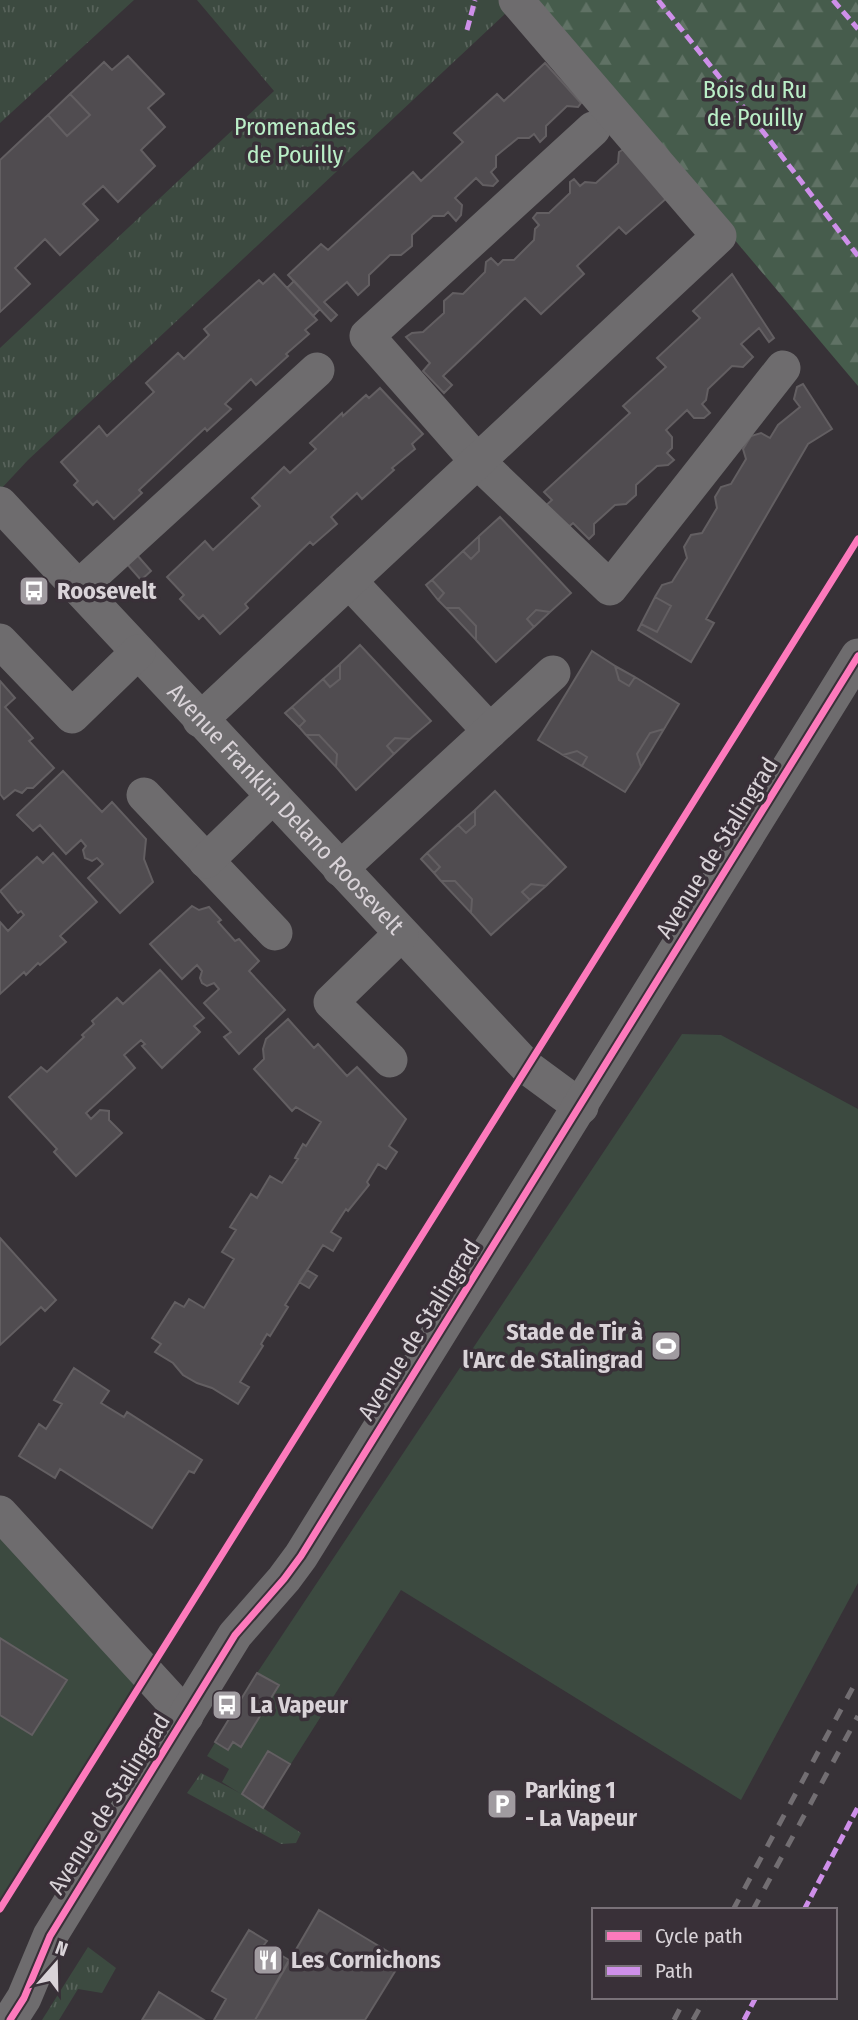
<svg xmlns="http://www.w3.org/2000/svg" width="858" height="2020" font-family="'Fira Sans Condensed',sans-serif">
	<defs>
		<pattern id="grass-tufts" width="24" height="20" patternUnits="userSpaceOnUse" patternTransform="scale(1.75)"><rect width="24" height="20" fill="#3c4a40"/><path d="M3 7l-1-3M5 7V3M7 7l1-3M15 17l-1-3M17 17v-4M19 17l1-3" fill="none" stroke="#58635b"/></pattern>
		<pattern id="forest-firs" width="22" height="20" patternUnits="userSpaceOnUse" patternTransform="scale(1.75)"><rect width="22" height="20" fill="#465c4c"/><path d="M5 1l3.5 6h-7zM16 11l3.5 6h-7z" fill="#607265"/></pattern>
	</defs>
	<rect width="100%" height="100%" fill="#373237"/>
	<!-- grass -->
	<path fill="url(#grass-tufts)" d="M0 0H134L0 123Z
		M197 0H520L28 460 0 490V348L274 91Z
		M201 1773 242 1794 301 1833 296 1843 281 1844 187 1793Z
		M88 1947 116 1968 102 1993 78 1989 59 2020H42Z"/>
	<!-- forest -->
	<path fill="url(#forest-firs)" d="M532 0H858V386Z"/>
	<!-- pitch -->
	<path fill="#3c4a40" d="M682 1034 721 1035 858 1109V1583L741 1800 401 1590 263 1808 222 1782 229 1769 207 1756 257 1673Z
		M0 1530 138 1678 0 1910Z"/>
	<!-- building -->
	<path fill="#504c50" stroke="#635f62" stroke-width="2" d="M128 56 164 94 148 108 165 127 141 150 155 166 118 202 103 186 83 204 98 220 60 255 45 239 15 268 30 284 0 312V160L48 115 67 136 90 115 70 94 104 62 112 70Z
		M545 63 581 103 578 107 567 106 546 126V136L540 142 534 134 529 138H518L496 156V167L491 172 498 181 493 186 483 185 476 178 455 198 462 205 461 215 456 221 448 212 444 216H433L412 235V246L401 255H390L369 275V285L358 295 347 282 324 302 337 315 331 321 288 275 321 244 328 250 413 172 421 181 463 142 454 133 497 94 504 101Z
		M70 94 90 115 67 136 48 115Z
		M624 149 668 197 626 234 619 227 577 266 584 274 541 314 525 298 443 376 452 385 444 393 423 371 430 363 406 337 412 333 423 332 444 313V301L453 293 463 294 485 272 486 262 491 258 498 265 503 260H514L534 240 535 229 539 225 533 218 537 213H549L570 193V182L574 179 580 186 585 182 596 183 618 163 619 152Z
		M274 274 317 320 305 330 309 334 286 354 288 356 256 385 251 379 225 404 231 409 207 431 205 428 139 490 142 493 114 519 97 501 93 505 74 485 78 481 61 462 99 426 107 436 154 392 146 383 178 353 184 359 209 335 204 329 259 280 263 284Z
		M732 274 774 338 769 342 759 328 741 344 753 357 743 367 732 366 708 389 706 400 702 404 710 413 704 418H694L687 410 666 430 672 437V448L667 453 674 460 668 465 657 466 636 485V495L626 504 615 505 594 524V534L589 539 573 523 565 530 544 507 552 500 544 492 630 413 623 406 666 367 657 358 700 318 693 311Z
		M294 281 320 309 313 316 287 288Z
		M803 384 832 429 808 444 706 619 714 623 691 662 638 630 641 624 657 632 671 606 655 597 662 585 672 582 687 558 684 547 691 535 702 533 717 508 715 497 721 487 731 484 746 459 743 449 751 436 761 433 770 438 778 425 800 407 794 399 797 387Z
		M380 388 423 434 412 444 415 449 392 468 394 470 362 499 357 493 331 517 337 524 313 545 310 542 245 604 248 608 220 634 203 615 199 619 180 599 184 595 167 577 205 541 213 550 260 506 252 498 284 467 290 473 316 449 310 443 342 413 343 416 366 395 369 398Z
		M500 517 571 593 550 612 536 610 527 619 534 627 496 662 476 640V626L459 608H446L438 600 444 593 432 580 463 551 471 559 479 551V536Z
		M479 536V551L471 559 463 551Z
		M137 555 151 571 141 580 127 564Z
		M432 580 444 593 438 600 426 585Z
		M655 597 671 606 657 632 641 624Z
		M446 608H459L476 626V640Z
		M536 610 550 612 534 627 527 619Z
		M360 645 431 721 410 739 395 738 387 746 394 754 356 790 336 767 337 754 319 735H306L299 727 305 721 292 707 323 679 330 687 340 679V664Z
		M592 651 615 666 619 680 629 686 635 677 679 704 664 729 650 733 637 754 641 767 625 792 582 766 587 757 577 751 563 755 538 740Z
		M340 664V679L330 687 323 679Z
		M615 666 635 677 629 686 619 680Z
		M0 681 15 698 5 707 33 738 29 741 54 768 33 788H27L22 793 15 790 4 799 0 794Z
		M292 707 305 721 299 727 285 713Z
		M664 729 641 767 637 754 650 733Z
		M306 735H319L337 754 336 767Z
		M395 738 410 739 394 754 387 746Z
		M577 751 587 757 582 766 563 755Z
		M63 771 102 812 112 802 146 839 144 859 153 882 120 913 88 878 103 864 97 858 92 861 85 858 83 850 86 846 81 840 66 854 40 825 33 831 17 815Z
		M495 791 566 867 546 886 531 884 522 892 530 900 491 935 471 913 472 899 455 881H441L434 873 440 867 427 853 458 825 466 833 475 825V810Z
		M475 810V825L466 833 458 825Z
		M53 853 97 902 60 936 66 942 40 965 38 963 26 975 24 972 0 994V922L8 931 24 915 21 911 18 913 0 891 37 857 43 863Z
		M427 853 440 867 434 873 421 859Z
		M441 881H455L472 899 471 913Z
		M531 884 546 886 530 900 522 892Z
		M192 906 199 910 209 907 221 920 218 922 235 941 239 939 259 961 249 971 285 1010 239 1054 224 1037 231 1032 204 1003 219 989 214 983 207 986 202 983 200 978 202 971 197 965 182 979 150 944Z
		M160 970 204 1018 194 1026 200 1032 162 1068 142 1046 145 1044 141 1040 124 1055 135 1068 86 1113 91 1119 100 1110 109 1111V1120L122 1133 76 1176 54 1152 57 1149 9 1097 41 1067 47 1072 84 1037 82 1035 94 1024 92 1021 117 998 123 1004Z
		M288 1019 314 1048 318 1044 347 1076 357 1067 406 1119 389 1146 397 1152 386 1169 378 1164 367 1182 369 1185 348 1211 346 1209 331 1232 341 1238 333 1251 323 1245 285 1305 288 1307 270 1336 267 1334 261 1344 263 1346 240 1382 249 1387 238 1404 212 1388 197 1383 183 1375 173 1363 155 1352 161 1344 152 1338 175 1302 184 1307 189 1299 204 1308 234 1259 222 1252 236 1230 230 1227 251 1194 257 1198 270 1176 282 1183 298 1159 295 1158 303 1144 306 1146 321 1122 296 1107 292 1111 254 1069 264 1059 263 1049 266 1039Z
		M0 1238 56 1300 45 1311 41 1307 0 1345Z
		M307 1270 317 1276 309 1288 299 1282Z
		M74 1368 109 1391 101 1403 124 1417 127 1412 202 1460 194 1473 189 1471 152 1528 60 1469 55 1478 19 1456 39 1424 46 1429 62 1404 54 1400Z
		M0 1638 67 1680 32 1735 0 1715Z
		M257 1673 279 1685 241 1747 233 1742 228 1750 215 1742Z
		M268 1751 290 1764 263 1808 242 1794Z
		M319 1910 402 1960 365 2020H255Z
		M249 1930 267 1941 264 1945 289 1960 255 2020H214L226 1999 212 1991Z
		M159 1992 204 2020H142Z"/>
	<g fill="none" stroke-linecap="round" stroke-linejoin="round">
		<!-- minor -->
		<g stroke="#6e6c6e" stroke-width="35">
			<path d="M593 129 367 336 477 461 610 588 783 368"/>
			<path id="s1" d="M0 504 528 1068 581 1107"/>
			<path d="M349 581 490 731"/>
			<path d="M78 588 317 370"/>
			<path d="M0 641 72 716 138 652"/>
			<path d="M200 720 719 236 516 0"/>
			<path d="M144 795 275 933"/>
			<path d="M206 861 272 797"/>
			<path d="M340 869 553 673"/>
			<path d="M390 1060 331 1002 401 934"/>
			<path d="M0 1513 186 1716"/>
			<path d="M10 2020 24 1998 50 1936 235 1635 284 1579 301 1556 858 656"/>
		</g>
		<!-- rail -->
		<path stroke="#726e72" stroke-width="5" stroke-dasharray="12 12" stroke-linecap="butt" d="M733 1910 858 1678
			M753 1910 858 1716
			M674 2020 686 1997
			M693 2020 706 1997"/>
		<!-- quiet -->
		<path stroke="#ce8fe9" stroke-width="5" stroke-dasharray="10 5" stroke-linecap="butt" d="M658 0 768 138 858 256
			M833 0 858 29
			M467 30 475 0
			M804 1910 858 1807
			M744 2020 756 1997"/>
		<!-- cycleway casing -->
		<g stroke="#393038" stroke-width="11">
			<path id="cycleway" d="M0 1909 858 539
				M10 2020 24 1998 50 1936 235 1635 284 1579 301 1556 858 656"/>
		</g>
		<!-- cycleway -->
		<use href="#cycleway" stroke="#fd7abc" stroke-width="7"/>
	</g>
	<!-- icons -->
	<defs>
		<g id="bus-square" transform="scale(1.575)"><rect x="-9" y="-9" width="18" height="18" rx="4" fill="#a09ba0" stroke="#393038"/><path d="M-5-6H5V4H4V6H2V4H-2V6H-4V4H-5ZM-3.5-4V0h7V-4ZM-3.5 1.2v1.5H-2V1.2ZM2 1.2v1.5H3.5V1.2Z" fill="#fff"/></g>
		<g id="stadium-square" transform="scale(1.575)"><rect x="-9" y="-9" width="18" height="18" rx="4" fill="#a09ba0" stroke="#393038"/><path d="M0-5a6.5 5 0 1 0 0 10a6.5 5 0 1 0 0-10ZM-3.5-1.8h7v3.6h-7Z" fill="#fff"/></g>
		<g id="parking-square" transform="scale(1.575)"><rect x="-9" y="-9" width="18" height="18" rx="4" fill="#a09ba0" stroke="#393038"/><path d="M-3.5-5.5H1a3.5 3.5 0 0 1 0 7H-1V5.5H-3.5ZM-1-3.4V-.6H.8a1.4 1.4 0 0 0 0-2.8Z" fill="#fff"/></g>
		<g id="restaurant-square" transform="scale(1.575)"><rect x="-9" y="-9" width="18" height="18" rx="4" fill="#a09ba0" stroke="#393038"/><path d="M-5-6h1v4h1v-4h1v4h1v-4h1v5L-1.5 .5V6h-2V.5L-5-1ZM5-6V6H3V1.5H1.5Q1.5-4 5-6Z" fill="#fff"/></g>
	</defs>
	<g fill-rule="evenodd">
		<use href="#bus-square" x="34" y="591"/>
		<use href="#stadium-square" x="666" y="1346"/>
		<use href="#bus-square" x="227" y="1705"/>
		<use href="#parking-square" x="502" y="1804"/>
		<use href="#restaurant-square" x="268" y="1960"/>
	</g>
	<g text-anchor="middle" dominant-baseline="central" stroke-width="7" stroke-linejoin="round" paint-order="stroke">
		<!-- park labels -->
		<g font-size="24" fill="#baeec7" stroke="#393038">
			<text x="755" y="90">Bois du Ru<tspan x="755" dy="28">de Pouilly</tspan></text>
			<text x="295" y="127">Promenades<tspan x="295" dy="28">de Pouilly</tspan></text>
		</g>
		<!-- poi labels -->
		<g font-size="24" font-weight="bold" fill="#d9d3d8" stroke="#393038" text-anchor="start">
			<text x="57" y="591">Roosevelt</text>
			<text x="643" y="1332" text-anchor="end">Stade de Tir à<tspan x="643" dy="28">l'Arc de Stalingrad</tspan></text>
			<text x="250" y="1705">La Vapeur</text>
			<text x="525" y="1790">Parking 1<tspan x="525" dy="28">- La Vapeur</tspan></text>
			<text x="291" y="1960">Les Cornichons</text>
		</g>
		<!-- street labels -->
		<g font-size="24" fill="#d9d3d8" stroke="#393038">
			<text stroke="none"><textPath href="#s1" startOffset="418">Avenue Franklin Delano Roosevelt</textPath></text>
			<text transform="translate(717 848) rotate(-58)">Avenue de Stalingrad</text>
			<text transform="translate(419 1330) rotate(-58)">Avenue de Stalingrad</text>
			<text transform="translate(109 1804) rotate(-58)">Avenue de Stalingrad</text>
		</g>
	</g>
	<!-- legend -->
	<rect x="592" y="1908" width="245" height="91" fill="#393038" stroke="#797178" stroke-width="2"/>
	<rect x="606" y="1931" width="35" height="10" fill="#fd7abc" stroke="#797178" stroke-width="2"/>
	<text x="655" y="1943" font-size="21" fill="#d9d3d8">Cycle path</text>
	<rect x="606" y="1966" width="35" height="10" fill="#ce8fe9" stroke="#797178" stroke-width="2"/>
	<text x="655" y="1978" font-size="21" fill="#d9d3d8">Path</text>
	<!-- north arrow -->
	<g transform="translate(56 1964) rotate(20)" stroke="#393038" stroke-width="5" paint-order="stroke">
	<path d="M0-5L12 26L0 18L-12 26Z" fill="#d9d3d8"/>
	<text y="-10" font-size="19" font-weight="bold" text-anchor="middle" fill="#d9d3d8">N</text>
	</g>
</svg>
